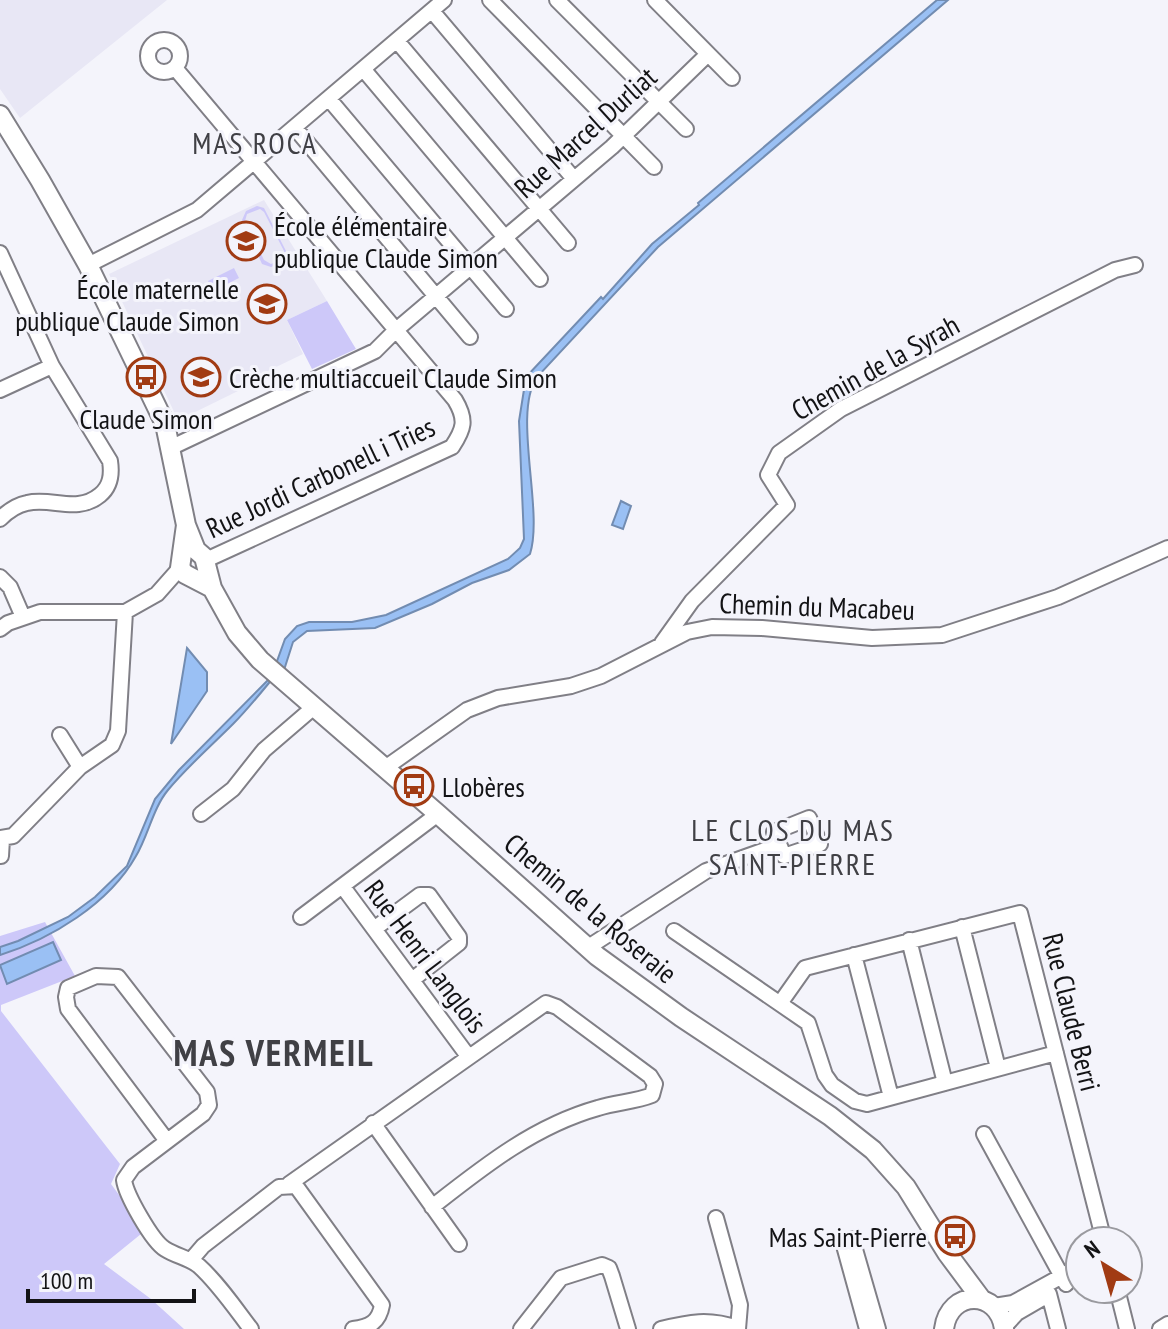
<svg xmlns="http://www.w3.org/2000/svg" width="1168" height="1329" font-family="'PT Sans Narrow',sans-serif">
	<rect width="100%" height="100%" fill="#f4f4fb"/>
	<!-- built -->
	<path fill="#e8e7f5" d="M0 0H167L20 118 0 89Z
		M264 200 327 301 287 320 303 354 237 386 238 391 181 419 177 418 109 274Z"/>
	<!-- green -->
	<path fill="#cdc8f9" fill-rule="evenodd" d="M257 206 264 208 286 251 284 262 271 267 262 264 242 220 246 211ZM260 209 264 212 284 251 281 259 271 264 264 260 245 221 247 214Z
		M234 268 239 278 213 291 208 281Z
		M327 301 356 349 312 369 287 320Z
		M45 922 75 976 1 1005V1011L120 1164 111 1184 125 1203 141 1234 104 1264 151 1299 184 1329H0V936Z"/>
	<!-- water -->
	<path fill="#9ac0f4" stroke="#728cb1" stroke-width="2" d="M937 0H948L658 247 537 377C512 414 544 510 530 554L509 570 472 583 432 604 375 628 307 631 293 642 284 670 276 664 285 639 297 626 309 622H352L386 615 508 559 520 548 524 539 519 421 526 377 601 297 603 299 652 244 699 205 698 203Z
		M621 501 631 506 623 529 612 525Z
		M187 648 207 672V691L171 744Z
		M272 676 273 678C260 694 247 710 233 724 211 746 188 766 168 790 153 808 148 836 136 856 109 904 51 939 0 955V947L18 941 68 917 95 897 127 866 155 799 179 770Z
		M53 942 61 960 7 984 0 965Z"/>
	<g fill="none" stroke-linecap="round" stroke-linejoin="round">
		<!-- street casing -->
		<g stroke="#807f86" stroke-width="18">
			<path id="street" d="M490 0 654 167
				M557 0 686 129
				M655 0 732 78
				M432 11 574 179
				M148 56a16 16 0 1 1 32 0a16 16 0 1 1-32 0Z
				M397 41 568 243
				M175 68 455 400C467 420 464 429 452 447L206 560
				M364 70 540 279
				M329 99 506 309
				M295 128 470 337
				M0 253 52 366 110 461C112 474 111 486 100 495 77 514 52 497 27 503 17 505 7 512 0 519
				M88 265 197 210 444 0
				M0 390 52 366
				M170 448 375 351 396 330 612 147 708 54
				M0 577 10 587 23 617
				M0 629 8 623 40 612H125L157 594 180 568
				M662 643 692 601 787 505 768 475 779 453 841 409 1115 270 1135 265
				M60 735 80 767
				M385 768 467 710 498 698 571 686 601 676 687 632 712 627 762 628 872 638 942 635 1058 597 1168 548
				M201 814 233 789 264 750 314 707
				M809 818 820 844 784 856 774 832Z
				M0 838 13 836 80 767 112 745 118 731 125 612
				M1 856 2 839
				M343 887 468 1056
				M301 917 438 814
				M962 927 998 1068
				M374 929 420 895H429L459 937V943L412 980
				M674 931 808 1023 825 1075 832 1085 855 1101 867 1104 1056 1053
				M909 940 945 1083
				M587 948 706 871 779 845
				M854 955 891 1097
				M781 1002 805 968 1020 913 1104 1241
				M373 1123 459 1244
				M984 1134 1066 1284
				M167 1141 68 1009 66 997 68 988 96 976 118 977 207 1092 209 1105 203 1114 133 1167 124 1180C126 1195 152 1241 165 1249 176 1256 189 1258 199 1266 218 1283 235 1308 251 1329
				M289 1184 546 1003 557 1007 650 1076 655 1084 652 1095C635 1102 616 1102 598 1108 534 1126 483 1167 432 1207
				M716 1218 740 1305 738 1329
				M191 1260 203 1246 279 1187 296 1186 382 1305C379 1322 370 1327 353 1329
				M1117 1289 1127 1329
				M1049 1294 1058 1329
				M994 1306 1013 1303 1080 1266
				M1004 1327 1017 1313 1048 1295
				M521 1329 561 1278 602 1265 609 1268 612 1276 628 1329
				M661 1329C689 1322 709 1318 737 1328
				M867 1329 843 1242 852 1239 878 1329
				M1160 1329 1168 1324"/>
		</g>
		<!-- secondary casing -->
		<g stroke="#807f86" stroke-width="22">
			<path id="secondary" d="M0 115 40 180 88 265 165 424 186 525 180 568 185 574 212 588
				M186 525 196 550 204 557 212 588 237 633 260 660 438 814 597 956 681 1017 830 1116 873 1150 906 1187 947 1253 982 1300
				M944 1329C949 1289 999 1289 1004 1329"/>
		</g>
		<!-- street -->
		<use href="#street" stroke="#fff" stroke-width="14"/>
		<!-- secondary -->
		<use href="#secondary" stroke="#fff" stroke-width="18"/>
	</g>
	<!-- icons -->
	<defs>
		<g id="school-ring" transform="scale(2)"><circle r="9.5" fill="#f4f4fb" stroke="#a13b13" stroke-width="1.5"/><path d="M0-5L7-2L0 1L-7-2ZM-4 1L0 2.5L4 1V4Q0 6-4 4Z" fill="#a13b13"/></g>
		<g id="bus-ring" transform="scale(2)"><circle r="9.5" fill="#f4f4fb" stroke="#a13b13" stroke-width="1.5"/><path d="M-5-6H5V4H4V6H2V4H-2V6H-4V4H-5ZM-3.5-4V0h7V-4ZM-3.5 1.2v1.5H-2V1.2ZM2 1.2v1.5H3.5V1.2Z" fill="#a13b13"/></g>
	</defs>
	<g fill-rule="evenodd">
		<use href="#school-ring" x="246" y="241"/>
		<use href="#school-ring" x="267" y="304"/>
		<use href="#bus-ring" x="146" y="377"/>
		<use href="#school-ring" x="201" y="377"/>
		<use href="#bus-ring" x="414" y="786"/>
		<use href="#bus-ring" x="955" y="1236"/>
	</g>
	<g text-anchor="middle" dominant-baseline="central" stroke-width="6" stroke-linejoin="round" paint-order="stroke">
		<!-- street labels -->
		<g font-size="28" fill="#131315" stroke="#f4f4fb">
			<text transform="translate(585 132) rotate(-42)">Rue Marcel Durliat</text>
			<text transform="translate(875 367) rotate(-29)">Chemin de la Syrah</text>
			<text transform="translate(320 477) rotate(-25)">Rue Jordi Carbonell i Tries</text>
			<text transform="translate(817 606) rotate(2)">Chemin du Macabeu</text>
			<text transform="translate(591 908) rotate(40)">Chemin de la Roseraie</text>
			<text transform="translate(426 956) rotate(53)">Rue Henri Langlois</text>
			<text transform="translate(1072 1012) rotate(76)">Rue Claude Berri</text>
		</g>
		<!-- poi labels -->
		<g font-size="28" fill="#131315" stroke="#f4f4fb" text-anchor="start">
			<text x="274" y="225">École élémentaire<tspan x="274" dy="32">publique Claude Simon</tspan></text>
			<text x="239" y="288" text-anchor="end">École maternelle<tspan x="239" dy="32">publique Claude Simon</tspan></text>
			<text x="229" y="377">Crèche multiaccueil Claude Simon</text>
			<text x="146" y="418" text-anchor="middle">Claude Simon</text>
			<text x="442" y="786">Llobères</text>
			<text x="927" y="1236" text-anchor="end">Mas Saint-Pierre</text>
		</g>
		<!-- neighbourhood labels -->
		<g font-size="30" letter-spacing="2" fill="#404045" stroke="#f4f4fb">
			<text x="255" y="142">MAS ROCA</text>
			<text x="793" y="829">LE CLOS DU MAS<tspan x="793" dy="34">SAINT-PIERRE</tspan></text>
		</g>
		<!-- district labels -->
		<g font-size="36" font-weight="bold" letter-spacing="2" fill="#404045" stroke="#f4f4fb">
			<text x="274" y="1052">MAS VERMEIL</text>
		</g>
	</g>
	<!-- north arrow -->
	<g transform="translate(1104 1265) rotate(323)"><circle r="38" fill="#f4f4fb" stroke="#9a9a9f" stroke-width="2"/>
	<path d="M0-6L14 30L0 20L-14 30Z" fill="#a13b13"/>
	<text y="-12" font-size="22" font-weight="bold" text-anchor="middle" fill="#131315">N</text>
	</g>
	<!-- scale -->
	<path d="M28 1289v12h166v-12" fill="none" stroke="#131315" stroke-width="4"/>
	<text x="40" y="1289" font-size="24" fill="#131315" stroke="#f4f4fb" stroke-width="6" paint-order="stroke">100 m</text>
</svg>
